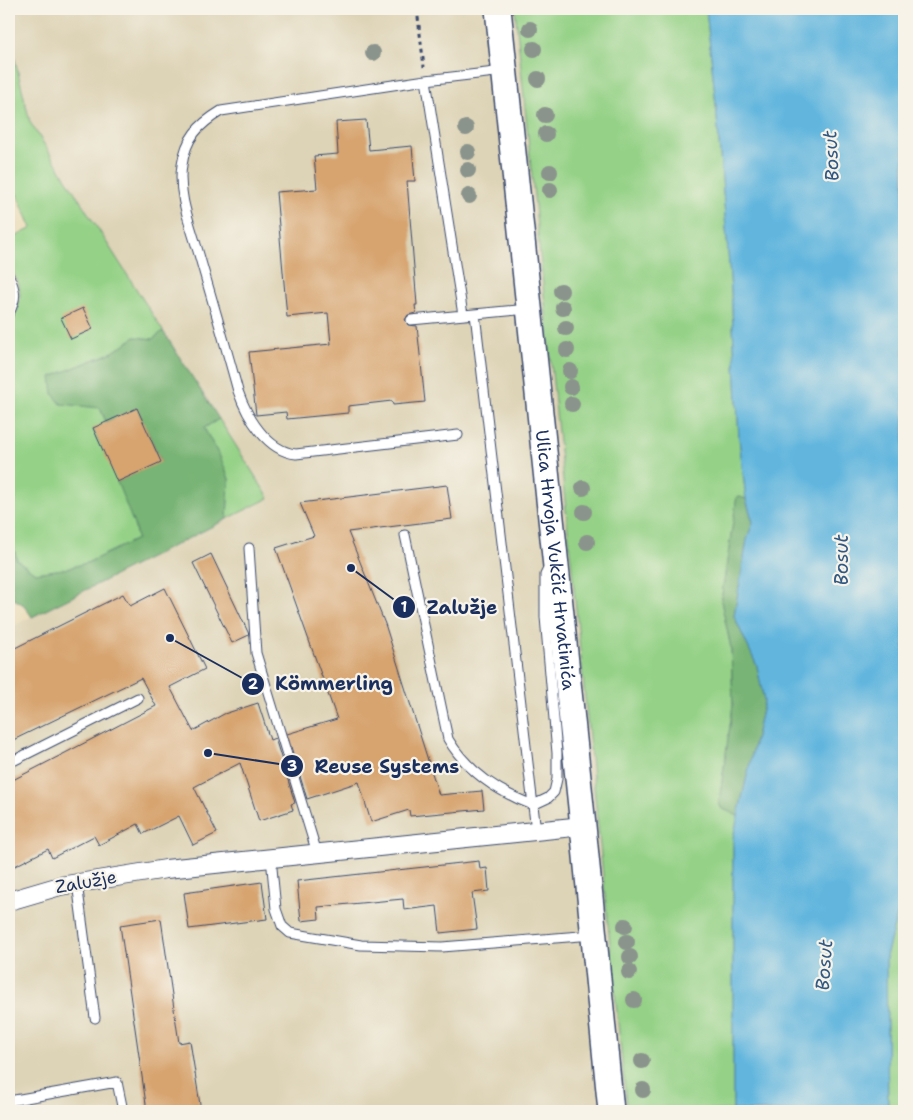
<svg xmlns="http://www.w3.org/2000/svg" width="913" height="1120" font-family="'Shantell Sans',sans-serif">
	<rect width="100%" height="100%" fill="#f7f3e8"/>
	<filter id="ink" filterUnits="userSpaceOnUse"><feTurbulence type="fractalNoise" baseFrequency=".02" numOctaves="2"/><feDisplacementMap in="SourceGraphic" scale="10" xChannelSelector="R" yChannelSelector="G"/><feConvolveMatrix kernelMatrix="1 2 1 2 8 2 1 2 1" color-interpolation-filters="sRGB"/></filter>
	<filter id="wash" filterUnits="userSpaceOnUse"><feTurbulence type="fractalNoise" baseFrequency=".0096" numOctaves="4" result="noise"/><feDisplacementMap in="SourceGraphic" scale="20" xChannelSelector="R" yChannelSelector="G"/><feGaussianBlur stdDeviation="1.12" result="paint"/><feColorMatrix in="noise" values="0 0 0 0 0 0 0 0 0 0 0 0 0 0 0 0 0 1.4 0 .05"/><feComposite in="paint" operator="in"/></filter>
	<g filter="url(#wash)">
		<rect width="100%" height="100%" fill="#ebddb9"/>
		<!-- built -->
		<path fill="#ddd3b6" d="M9 9H515L627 1111H9V628L269 498 30 122 9 35Z"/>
		<!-- green -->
		<path fill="#95d287" stroke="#588072" d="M515 9H706L716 105 731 290 739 438 746 499 737 497 721 601 731 648 733 705 719 802 721 808 738 816 733 838V1111H627Z
			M9 35 30 122 163 331 153 339 135 337 113 352 51 377 100 408 106 422 93 429C109 463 131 502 137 539L87 563 64 569 35 573 17 560 9 530V322L16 314 20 298 19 285 9 262V240L32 228 9 177Z
			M219 419 269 498 227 519 229 479 221 459 204 428Z
			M904 889V1111H888L886 956Z"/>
		<!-- forest -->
		<path fill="#78b474" stroke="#4a7269" d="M163 331 219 419 204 428 221 459 229 479 227 519 32 617 24 605 9 596V530L17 560 35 573 64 569 87 563 137 539 135 527 117 482 161 461 137 409 106 422 100 408 61 404 53 394 51 377 113 352 135 337 153 339Z
			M737 496 746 499 753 522 747 540 734 616 757 666 764 701 738 816 721 808 719 802 733 705 731 648 721 601Z"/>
		<!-- water -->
		<path fill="#62b6de" stroke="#3e729e" d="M706 9H904V889L886 956 888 1111H733V838L764 701 757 666 734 616 747 540 753 522 746 499 739 438 731 290 716 105Z"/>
		<g id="blocks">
			<!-- building -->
			<path fill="#d7a46f" d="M366 120 369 150 412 146 415 181H407L417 305H415L416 313 408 315 405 320 408 325 417 326 425 402 393 405 392 401 348 406V413L287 419 286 412 256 415 249 352 331 344 328 313 287 317 276 192 317 189 314 156 338 154 336 122Z
				M83 308 93 329 71 339 61 318Z
				M137 408 161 462 117 482 93 428Z
				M447 485 452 519 348 532 385 624 439 795 482 791 484 809 410 816 409 810 371 822 359 782 307 799 287 734 337 719 276 548 314 536 300 503Z
				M211 554 248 632 249 635 232 643 193 563Z
				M165 588 205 669 170 687 193 731 224 714 258 703 270 740 275 738 295 803 291 804 293 810 259 821 240 763 194 787 217 833 193 845 179 816 143 834 138 824 99 845 94 836 52 858 48 849 9 869V782L156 706 141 678 9 742V651L123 594 130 606Z
				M479 861 480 869 487 868 489 891 472 893 477 929 440 933 437 906 404 910 403 899 318 907 319 919 301 921 297 881Z
				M262 882 267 919 189 929 184 893Z
				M161 919 179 1043 190 1041 201 1111H147L120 925Z"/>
		</g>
	</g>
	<g filter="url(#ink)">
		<use href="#blocks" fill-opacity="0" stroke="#3a496c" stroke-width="1"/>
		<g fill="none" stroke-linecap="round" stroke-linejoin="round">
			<!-- service casing -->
			<g stroke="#3a496c" stroke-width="11">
				<path id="service" d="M426 80 463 315
					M9 276C16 291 17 298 9 313
					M475 314 536 831
					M411 320 528 309
					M458 435 296 454C267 451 247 417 238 391 226 347 213 303 200 258 192 229 177 195 182 165 186 138 198 125 221 111L426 80 504 71
					M405 535 448 739C467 771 498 792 533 805L548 798 554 792 557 779V753L545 617V575L549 567
					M249 548 256 653 317 853
					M9 763 138 698
					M271 858 276 909 282 926 290 933 361 945 442 947 593 935
					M77 883 95 1018
					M9 1101 117 1082 123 1111"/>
			</g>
			<!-- minor casing -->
			<g stroke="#3a496c" stroke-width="20">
				<path id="minor" d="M9 901 60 886 166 869 583 826"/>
			</g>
			<!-- secondary casing -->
			<g stroke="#3a496c" stroke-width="28">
				<g id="secondary">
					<path id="s1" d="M498 9 583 826 611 1111"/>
				</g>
			</g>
			<!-- path -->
			<path stroke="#3a496c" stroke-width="3" stroke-dasharray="4 4" stroke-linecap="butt" d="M417 9 424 67"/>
			<!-- service -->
			<use href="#service" stroke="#fff" stroke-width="9"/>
			<!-- minor -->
			<use href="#minor" stroke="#fff" stroke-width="18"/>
			<!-- secondary -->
			<use href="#secondary" stroke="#fff" stroke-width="25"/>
		</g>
		<!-- trees -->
		<g fill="#8a948c">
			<circle cx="530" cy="29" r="8"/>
			<circle cx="534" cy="49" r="8"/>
			<circle cx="373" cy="53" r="8"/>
			<circle cx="538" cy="79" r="8"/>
			<circle cx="545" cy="115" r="8"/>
			<circle cx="466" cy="128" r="8"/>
			<circle cx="546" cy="134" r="8"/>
			<circle cx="468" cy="152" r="8"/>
			<circle cx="468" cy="170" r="8"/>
			<circle cx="550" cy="172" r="8"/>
			<circle cx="550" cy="190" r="8"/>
			<circle cx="469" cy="196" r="8"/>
			<circle cx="561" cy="291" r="8"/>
			<circle cx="563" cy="308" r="8"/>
			<circle cx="566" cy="328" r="8"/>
			<circle cx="567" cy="350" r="8"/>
			<circle cx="570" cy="371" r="8"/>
			<circle cx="571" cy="387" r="8"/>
			<circle cx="572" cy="404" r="8"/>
			<circle cx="583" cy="488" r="8"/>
			<circle cx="584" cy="512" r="8"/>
			<circle cx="587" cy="542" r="8"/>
			<circle cx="625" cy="926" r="8"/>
			<circle cx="627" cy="942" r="8"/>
			<circle cx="630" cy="957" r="8"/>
			<circle cx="629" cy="972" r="8"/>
			<circle cx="634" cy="1000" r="8"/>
			<circle cx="642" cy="1061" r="8"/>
			<circle cx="643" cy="1090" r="8"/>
		</g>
	</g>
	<g text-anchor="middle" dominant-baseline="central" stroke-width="4.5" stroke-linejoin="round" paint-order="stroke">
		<!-- street labels -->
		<g font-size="18" fill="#1b2f5e" stroke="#f7f3e8">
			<text stroke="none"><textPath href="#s1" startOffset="554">Ulica Hrvoja Vukčić Hrvatinića</textPath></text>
			<text transform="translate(86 882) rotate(-10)">Zalužje</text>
		</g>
		<!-- water labels -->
		<g font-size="19" font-style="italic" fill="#305884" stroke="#f7f3e8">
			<text transform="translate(831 156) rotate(-93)">Bosut</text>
			<text transform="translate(841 560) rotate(-90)">Bosut</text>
			<text transform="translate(824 965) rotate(-86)">Bosut</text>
		</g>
	</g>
	<!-- callouts -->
	<path fill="none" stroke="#1b2f5e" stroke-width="2" d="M351 568L404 607M170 638L253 684M208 753L292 766"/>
	<g fill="#1b2f5e" stroke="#f7f3e8" stroke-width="2">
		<circle cx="351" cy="568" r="5"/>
		<circle cx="170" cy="638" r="5"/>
		<circle cx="208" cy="753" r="5"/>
		<circle cx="404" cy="607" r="12"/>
		<circle cx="253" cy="684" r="12"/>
		<circle cx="292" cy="766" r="12"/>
	</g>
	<g font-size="15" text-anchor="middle" font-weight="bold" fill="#fff">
		<text x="404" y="612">1</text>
		<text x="253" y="689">2</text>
		<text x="292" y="771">3</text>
	</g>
	<g font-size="19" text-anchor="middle" font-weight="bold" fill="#1b2f5e" stroke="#f7f3e8" stroke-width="4.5" stroke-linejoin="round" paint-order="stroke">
		<text x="462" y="614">Zalužje</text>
		<text x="334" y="690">Kömmerling</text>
		<text x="387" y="773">Reuse Systems</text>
	</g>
	<!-- margin -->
	<rect width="913" height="1120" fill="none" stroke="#f7f3e8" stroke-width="30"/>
</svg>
